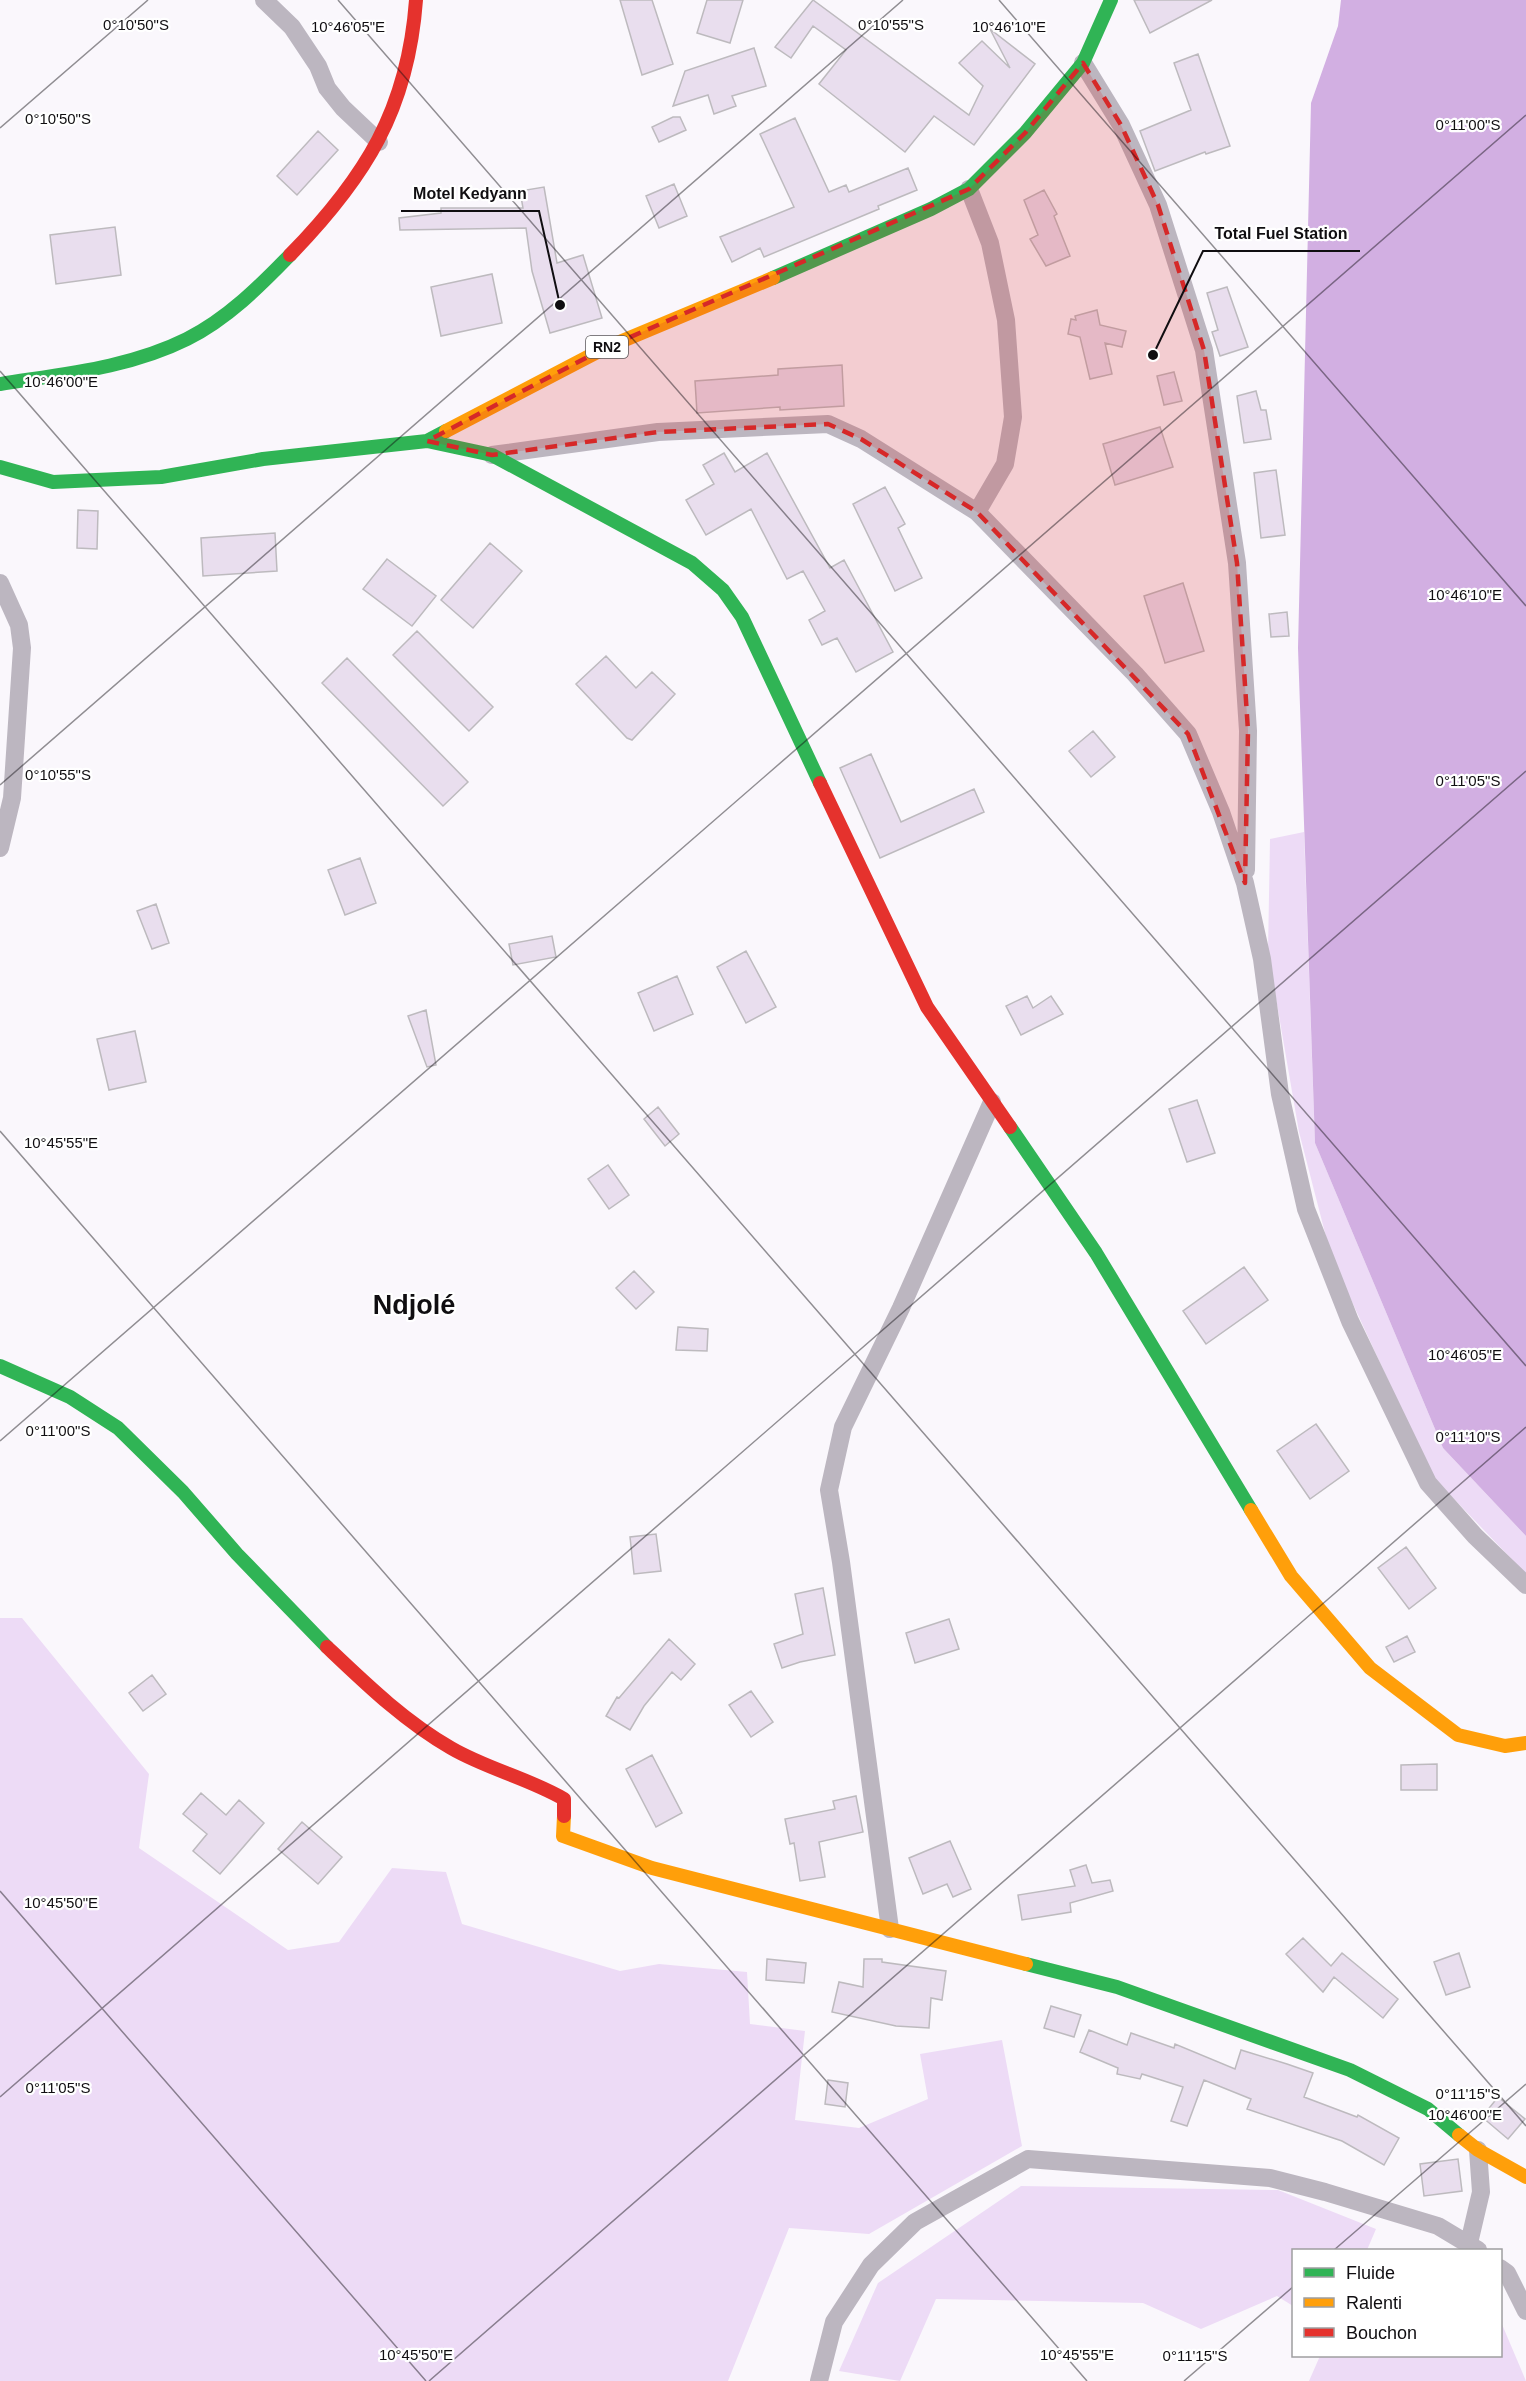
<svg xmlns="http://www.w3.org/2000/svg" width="1526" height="2381" font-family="Arial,sans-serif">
	<rect width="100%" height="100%" fill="#faf7fc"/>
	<!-- green -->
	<path fill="#eddbf6" d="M1304 832 1315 1143 1443 1448 1526 1536V1574L1432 1476 1331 1256 1299 1132 1268 952 1270 839Z
		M0 1618H22L149 1774 139 1848 288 1950 339 1942 392 1868 446 1872 462 1924 620 1971 659 1964 747 1972 750 2024 805 2031 795 2120 859 2128 928 2099 920 2054 1002 2040 1022 2146 869 2234 789 2228 728 2381H0Z
		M1021 2186 1278 2190 1376 2229 1367 2250H1294L1293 2306 1277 2296 1201 2329 1143 2303 936 2299 900 2381 839 2371 878 2283Z
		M1501 2322 1526 2381H1309L1320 2356H1500Z"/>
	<!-- water -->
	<path fill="#d2afe2" d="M1341 0H1526V1536L1443 1448 1315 1143 1298 648 1311 103 1338 26Z"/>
	<!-- building -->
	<path fill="#e9deee" stroke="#bdbabe" stroke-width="1.5" d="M620 0H652L673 64 642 75Z
		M707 0H743L730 43 697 33Z
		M813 0 969 115 983 86 959 63 982 41 1010 68 990 29 1035 64 974 145 934 116 905 152 819 84 846 50 813 26 791 58 775 47Z
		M1134 0H1212L1150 33Z
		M754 48 766 86 732 96 736 106 714 114 708 95 673 106 685 71Z
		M1198 54 1230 146 1206 154 1205 152 1155 171 1140 131 1191 110 1174 63Z
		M673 117H680L686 130 659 142 652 127Z
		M795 118 829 192 846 185 849 192 908 168 917 190 878 206 879 209 764 257 760 248 732 262 720 237 794 207 760 134Z
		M318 131 338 150 297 195 277 176Z
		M674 184 687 216 659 228 646 196Z
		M544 187 557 263 583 255 602 318 550 333 532 271 526 228 400 230 399 218 441 213V208H523L520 191Z
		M1044 190 1057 214 1054 216 1070 256 1046 266 1030 239 1038 235 1024 200Z
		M115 227 121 275 56 284 50 235Z
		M492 274 502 323 441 336 431 287Z
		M1227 287 1248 347 1220 356 1212 332 1218 330 1207 293Z
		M1097 310 1100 325 1126 331 1122 347 1105 343 1112 374 1090 379 1080 337 1068 334 1071 319 1076 320 1075 316Z
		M842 365 844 406 780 410V407L697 413 695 381 778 375V369Z
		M1174 372 1182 401 1164 405 1157 376Z
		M1256 391 1261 410H1266L1271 439 1244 443 1237 396Z
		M1160 427 1173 467 1115 485 1103 444Z
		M724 453 735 472 767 453 830 568 844 560 893 652 856 672 837 638 822 645 809 620 825 611 803 571 787 579 751 509 706 535 686 500 714 484 703 465Z
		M1276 470 1285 535 1261 538 1254 473Z
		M885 487 905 524 898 528 922 578 895 591 853 504Z
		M78 510 98 511 97 549 77 548Z
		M275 533 277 571 203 576 201 538Z
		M490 543 522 571 473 628 441 600Z
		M387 559 436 596 412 626 363 589Z
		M1183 583 1204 651 1165 663 1144 596Z
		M1287 612 1289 636 1271 637 1269 614Z
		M417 631 493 707 469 731 393 655Z
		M606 656 636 688 652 672 675 694 632 740 627 738 576 684Z
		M347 658 468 782 443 806 322 683Z
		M1093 731 1115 757 1091 777 1069 751Z
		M871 754 901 822 974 789 984 812 880 858 840 768Z
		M360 858 376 903 345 915 328 870Z
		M156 904 169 943 152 949 137 911Z
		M552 936 556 957 513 965 509 944Z
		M746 951 776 1007 746 1023 717 967Z
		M677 976 693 1014 654 1031 638 993Z
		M1027 996 1033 1008 1051 996 1063 1014 1021 1035 1006 1006Z
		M426 1010 436 1065 427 1067 408 1016Z
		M135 1031 146 1082 109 1090 97 1039Z
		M1197 1100 1215 1153 1187 1162 1169 1109Z
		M658 1107 679 1134 665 1146 644 1119Z
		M608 1165 629 1195 609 1209 588 1179Z
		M1244 1267 1268 1300 1206 1344 1183 1311Z
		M634 1271 654 1292 636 1309 616 1288Z
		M678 1327 708 1329 707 1351 676 1350Z
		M1316 1424 1349 1471 1310 1499 1277 1451Z
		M656 1534 661 1571 634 1574 630 1537Z
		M1406 1547 1436 1588 1409 1609 1378 1568Z
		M823 1588 835 1655 800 1662 782 1668 774 1644 803 1634 795 1594Z
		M949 1619 959 1649 915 1663 906 1633Z
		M1407 1636 1415 1652 1394 1662 1386 1647Z
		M669 1639 695 1664 681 1680 672 1672 644 1706 630 1730 606 1716 617 1697 619 1698Z
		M152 1675 166 1694 143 1711 129 1693Z
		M751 1691 773 1722 751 1737 729 1705Z
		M652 1755 682 1813 656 1827 626 1769Z
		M1437 1764V1790H1401V1765Z
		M201 1793 226 1815 239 1800 264 1823 220 1874 193 1851 207 1834 183 1814Z
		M856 1796 863 1832 819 1842 825 1877 800 1881 794 1843 790 1844 785 1819 835 1809 833 1801Z
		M302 1822 342 1857 318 1884 278 1849Z
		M950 1841 971 1889 953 1897 947 1884 923 1894 909 1858Z
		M1086 1865 1092 1883 1110 1880 1113 1891 1070 1903 1071 1912 1022 1920 1018 1895 1075 1886 1070 1870Z
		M1303 1938 1331 1966 1342 1953 1398 1999 1383 2018 1334 1977 1323 1992 1286 1954Z
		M1459 1953 1470 1987 1446 1995 1434 1962Z
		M767 1959 806 1963 804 1983 766 1980Z
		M864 1959H882V1962L946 1971 942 2000 931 1998 929 2028 896 2026 832 2012 839 1982 863 1987Z
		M1051 2006 1081 2015 1074 2037 1044 2028Z
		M1089 2030 1127 2045 1131 2033 1174 2048 1175 2044 1235 2069 1241 2050 1287 2064 1313 2073 1304 2097 1357 2117 1358 2115 1399 2138 1384 2165 1342 2141 1247 2109 1251 2099 1204 2080 1187 2126 1171 2121 1183 2087 1142 2074 1140 2079 1117 2074 1118 2068 1080 2052Z
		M828 2080 848 2083 845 2107 825 2104Z
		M1498 2097 1525 2119 1508 2139 1482 2117Z
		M1458 2159 1462 2191 1424 2196 1420 2164Z"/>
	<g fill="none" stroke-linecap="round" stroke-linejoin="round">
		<!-- street -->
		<path stroke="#bcb6c0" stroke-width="18" d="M264 0 292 27 318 66 327 88 343 108 379 142
			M1083 63 1121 125 1158 205 1204 350 1237 563 1248 731 1246 870
			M969 189 990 243 1006 320 1013 417 1005 464 977 512
			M492 455 658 432 828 424 861 439 977 512 1135 674 1188 734 1221 812 1245 883 1262 959 1280 1094 1306 1209 1350 1321 1428 1483 1475 1536 1526 1585
			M0 583 19 625 22 648 12 798 0 848
			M890 1929 841 1562 829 1490 843 1427 901 1308 992 1102
			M1469 2243 1481 2192 1478 2150
			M1500 2268 1507 2273 1526 2311
			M819 2381 834 2322 871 2265 915 2222 1028 2159 1270 2178 1325 2192 1438 2226 1478 2250"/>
		<!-- fast -->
		<path stroke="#30b455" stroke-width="14" d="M773 278 931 209 969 189 1025 133 1083 63 1111 0
			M0 384C63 374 129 368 187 339 227 319 260 286 290 255
			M427 441 492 455 692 563 723 590 742 617 820 783
			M0 467 53 482 161 477 263 459 427 441 446 431
			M1010 1127 1096 1253 1251 1510
			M0 1366 70 1397 118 1428 183 1492 237 1554 327 1647
			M1026 1964 1117 1987 1350 2070 1428 2109 1459 2135"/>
		<!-- slow -->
		<path stroke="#ff9f0a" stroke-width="14" d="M446 431 603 349 773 278
			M1251 1510 1291 1576 1370 1668 1458 1735 1505 1746 1526 1743
			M564 1816 563 1836 652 1868 1026 1964
			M1459 2135 1478 2150 1526 2177"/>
		<!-- jam -->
		<path stroke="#e5322d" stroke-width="14" d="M290 255C365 178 408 110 416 0
			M820 783 927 1007 1010 1127
			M327 1647C366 1684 404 1721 451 1748 487 1769 528 1778 564 1799V1816"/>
	</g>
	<!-- marked area -->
	<path fill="#d62828" fill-opacity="0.2" stroke="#d62828" stroke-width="4.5" stroke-dasharray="12 8" stroke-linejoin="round" d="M1083 63 1121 125 1158 205 1204 350 1237 563 1248 731 1245 883 1188 734 977 512 861 439 828 424 658 432 492 455 427 441 603 349 969 189 1025 133Z"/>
	<!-- ticks -->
	<path fill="none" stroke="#100e11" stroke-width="1.5" stroke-opacity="0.45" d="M338 0 1526 1366M999 0 1526 606M0 128 148 0M0 371 1526 2126M0 785 903 0M0 1131 1087 2381M0 1441 1526 115M0 1891 426 2381M0 2097 1526 771M1334 2250 1526 2084M429 2381 1526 1427M1184 2381 1294 2286"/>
	<g text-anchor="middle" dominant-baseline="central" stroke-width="4.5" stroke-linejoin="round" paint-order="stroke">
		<!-- shield labels -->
		<rect fill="#fff" stroke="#585658" stroke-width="1.5" x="586" y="336" width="42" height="22" rx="4.5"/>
		<g font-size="14" font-weight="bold" fill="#100e11">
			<text x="607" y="347">RN2</text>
		</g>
		<!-- town labels -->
		<g font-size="27" font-weight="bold" fill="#100e11" stroke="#fff">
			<text x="414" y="1305">Ndjolé</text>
		</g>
	</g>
	<g font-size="15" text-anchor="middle" fill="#100e11" stroke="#fff" stroke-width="4.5" stroke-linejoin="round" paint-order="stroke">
		<text x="136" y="30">0°10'50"S</text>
		<text x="891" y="30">0°10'55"S</text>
		<text x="348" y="32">10°46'05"E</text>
		<text x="1009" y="32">10°46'10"E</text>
		<text x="58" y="124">0°10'50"S</text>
		<text x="1468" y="130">0°11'00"S</text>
		<text x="61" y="387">10°46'00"E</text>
		<text x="1465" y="600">10°46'10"E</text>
		<text x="58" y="780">0°10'55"S</text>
		<text x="1468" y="786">0°11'05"S</text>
		<text x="61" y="1148">10°45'55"E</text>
		<text x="1465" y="1360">10°46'05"E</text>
		<text x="58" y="1436">0°11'00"S</text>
		<text x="1468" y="1442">0°11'10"S</text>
		<text x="61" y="1908">10°45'50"E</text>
		<text x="58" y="2093">0°11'05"S</text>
		<text x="1468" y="2099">0°11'15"S</text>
		<text x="1465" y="2120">10°46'00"E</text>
		<text x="416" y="2360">10°45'50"E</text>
		<text x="1077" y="2360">10°45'55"E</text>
		<text x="1195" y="2361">0°11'15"S</text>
	</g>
	<!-- callouts -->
	<path fill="none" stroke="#100e11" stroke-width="2" d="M560 305L539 211H401M1153 355L1203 251H1360"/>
	<g fill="#100e11" stroke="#fff" stroke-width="2">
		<circle cx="560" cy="305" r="6"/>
		<circle cx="1153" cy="355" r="6"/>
	</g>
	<g font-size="16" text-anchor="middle" font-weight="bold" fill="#100e11" stroke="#fff" stroke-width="4.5" stroke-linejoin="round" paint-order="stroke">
		<text x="470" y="199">Motel Kedyann</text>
		<text x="1281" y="239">Total Fuel Station</text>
	</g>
	<!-- legend -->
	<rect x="1292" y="2249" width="210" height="108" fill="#ffffff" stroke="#9f9fa0" stroke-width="1.5"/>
	<rect x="1304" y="2268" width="30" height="9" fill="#30b455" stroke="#9f9fa0" stroke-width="1.5"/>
	<text x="1346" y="2279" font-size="18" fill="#100e11">Fluide</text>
	<rect x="1304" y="2298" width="30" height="9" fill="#ff9f0a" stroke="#9f9fa0" stroke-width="1.5"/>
	<text x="1346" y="2309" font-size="18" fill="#100e11">Ralenti</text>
	<rect x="1304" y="2328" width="30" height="9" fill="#e5322d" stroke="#9f9fa0" stroke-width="1.5"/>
	<text x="1346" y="2339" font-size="18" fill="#100e11">Bouchon</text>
</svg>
